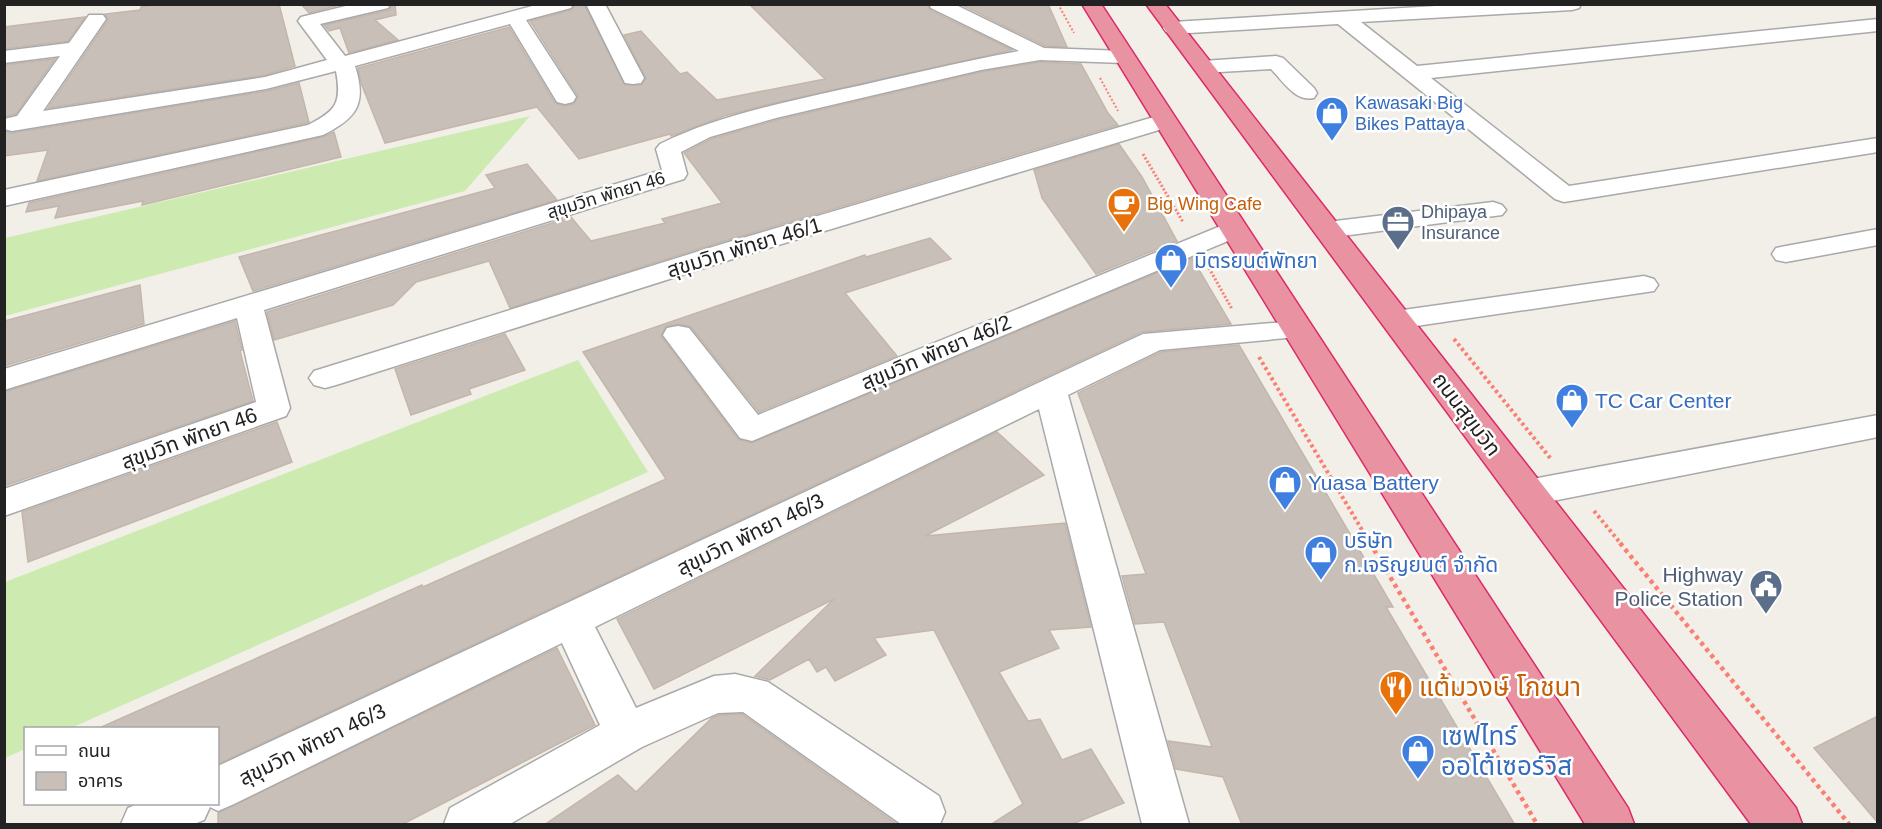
<svg xmlns="http://www.w3.org/2000/svg" width="1882" height="829" font-family="Arial,'Noto Sans Thai',sans-serif">
	<rect width="100%" height="100%" fill="#f2efe9"/>
	<!-- grass -->
	<path fill="#cdebb0" d="M530 116 465 191 5 316V238Z
		M578 360 648 472 71 728H26L25 749 5 758V582Z"/>
	<!-- building -->
	<path fill="#c7bfb8" stroke="#c4b6ab" stroke-width="1.5" d="M159 4H279L295 66 265 75 48 108 108 20 105 14 140 10 141 7Z
		M301 4H343L309 13Z
		M392 4H395L396 15 375 20 398 40 349 53 340 28 329 31 324 25 389 10Z
		M575 4H584L625 85H641L646 79 624 35 641 31 680 74 687 72 717 100 825 79 749 4H927L930 10 1012 50 770 104 724 116 671 136 670 134 579 159 537 107 385 143 361 83 358 68 509 27 555 103 564 106 574 104 578 96 530 21 572 10Z
		M960 4H1048L1067 47 1045 46Z
		M85 17 68 41 4 49V27Z
		M55 59 16 114 4 117V65Z
		M1040 62 1081 64 1108 113 1118 125 721 242 510 308 489 261 416 282 393 305 274 340 267 312 571 217 591 241 665 223 662 219 722 203 684 153 711 139 777 120 981 72Z
		M299 83 309 122 307 123 37 181 48 150 4 156V131L12 133 267 91Z
		M334 132 341 157 142 205 143 201 55 218 59 206 26 212 29 203 323 137Z
		M1119 144 1142 177 1177 241 1096 274 1042 198 1034 170Z
		M527 164 557 200 253 291 239 257 495 188 486 175Z
		M930 238 951 259 845 293 897 356 759 412 691 327 678 324 667 326 661 336 738 439 751 443 1192 258 1231 324 1142 332 218 764V729H97L422 585 423 587 666 479 583 352 865 255 866 257Z
		M140 285 144 324 4 366V321Z
		M235 321 242 350 240 351 253 401 4 486V392Z
		M505 334 525 370 469 389 471 394 411 415 395 369Z
		M1239 345 1393 607H1386L1515 825H1242L1223 777 1176 769 1168 741 1212 747 1164 622 1135 624 1122 576 1146 574 1078 393 1161 352Z
		M277 422 292 462 28 562 22 512Z
		M997 432 1044 475 925 536 1065 523 1091 627 1049 630 1059 648 999 672 1028 721 1040 719 1062 760 1091 749 1124 803 1070 825H990L1023 804 934 630 874 638 886 655 835 681 826 667 817 672 809 659 770 680 755 676 834 599 654 689 617 619Z
		M557 648 595 725 401 825H218V813Z
		M742 714 898 825H544L618 775 636 792 712 718 719 715Z
		M1878 716V823L1814 748Z"/>
	<g fill="none" stroke-linecap="round" stroke-linejoin="round">
		<!-- minor casing -->
		<g stroke="#a9a9a9" stroke-width="3">
			<path id="minor" d="M354 4H390L388 8 320 24 345 56 540 4H573L571 8 526 20 576 97 573 102 565 104 557 102 510 24 355 66C367 104 357 118 323 135L4 206V190L308 125C336 111 342 103 336 71L266 89 12 131 4 129V119L17 116 60 56 4 63V51L69 43 89 15H103L106 19 43 111 265 77 327 60 298 21 301 17Z
				M586 4H605L644 78 641 83 633 84 625 83Z
				M929 4H954L1044 48 1124 51 1131 53 1134 57 1131 61 1124 63 1040 60 981 70 776 118 710 137 681 152 687 174 684 179 264 310 290 408 286 416 4 516V489L256 402 237 318 4 390V369L662 170 656 149 660 144C716 116 778 104 839 90 899 77 958 62 1019 51L931 8Z
				M1469 4H1581L1579 8 1572 10 1361 22 1417 66 1878 19V31L1431 78 1569 186 1878 138V152L1564 202 1555 199 1338 24 1173 34 1166 32 1163 28 1166 24 1173 22Z
				M1276 56 1283 58 1314 88 1317 93 1314 98C1295 102 1283 81 1271 69L1203 73 1196 71 1193 67 1196 63 1203 61Z
				M1164 114 1172 116 1175 121 1172 126 742 256 336 385 325 388 314 385 309 378 314 371 722 244Z
				M1493 202 1502 205 1506 210 1502 215 1327 238 1318 236 1314 230 1318 224 1327 222Z
				M1233 221 1242 223 1246 229 1242 235 752 441 740 438 663 335 667 328 678 326 689 328 758 415Z
				M1878 229V245L1786 262 1776 260 1772 254 1776 248 1786 246Z
				M1644 276 1654 279 1658 285 1654 291 1396 329 1385 326 1381 320 1385 314 1396 311Z
				M1297 321 1308 324 1312 330 1308 336 1160 350 1068 395 1189 824H1142L1039 409 595 627 636 708 714 676 735 674 768 682 939 796 945 812 940 824H901L743 712 718 713 642 747 510 824H444L450 808 600 725 562 643 234 804 218 811 210 807 204 820 194 824H121L128 808 138 804H218V766L1143 334Z
				M1878 415V437L1527 506 1514 502 1509 493 1514 484 1527 480Z"/>
		</g>
		<!-- highway casing -->
		<g stroke="#dc2a67" stroke-width="3">
			<path id="highway" d="M1082 4H1101L1628 808 1634 824H1585Z
				M1146 4H1165L1796 808 1802 824H1751Z"/>
		</g>
		<!-- path-far3 -->
		<path stroke="#fa8072" stroke-width="2" stroke-dasharray="2 2" stroke-linecap="butt" d="M1058 4 1074 33
			M1100 78 1118 111"/>
		<!-- path-far2 -->
		<path stroke="#fa8072" stroke-width="3" stroke-dasharray="2 2" stroke-linecap="butt" d="M1143 154 1183 222
			M1209 268 1232 309"/>
		<!-- path-far1 -->
		<path stroke="#fa8072" stroke-width="4" stroke-dasharray="3 3" stroke-linecap="butt" d="M1454 339 1551 459
			M1259 357 1371 545
			M1594 511 1622 545"/>
		<!-- path -->
		<path stroke="#fa8072" stroke-width="4.5" stroke-dasharray="4 4" stroke-linecap="butt" d="M1370 543 1537 824
			M1620 543 1849 824"/>
		<!-- minor -->
		<use href="#minor" fill="#fff" fill-rule="evenodd"/>
		<!-- highway -->
		<use href="#highway" fill="#e892a2" fill-rule="evenodd"/>
	</g>
	<!-- icons -->
	<defs>
		<g id="shop-pin" transform="scale(1.725)"><path d="M0 17L-7.5 6A9.5 9.5 0 1 1 7.5 6Z" fill="#3f7fe0" stroke="#fff"/><path d="M-5-2.5h2.3a2.7 3.5 0 0 1 5.4 0H5L5.5 6h-11ZM-1.5-2.5h3a1.5 2.3 0 0 0-3 0Z" fill="#fff"/></g>
		<g id="cafe-pin" transform="scale(1.725)"><path d="M0 17L-7.5 6A9.5 9.5 0 1 1 7.5 6Z" fill="#e8710a" stroke="#fff"/><path d="M-5.5-4.5H6V0H3Q3 3.5 0 3.5H-2.5Q-5.5 3.5-5.5 0ZM3-3.2v2h1.7v-2ZM-6 4.5H4V6H-6Z" fill="#fff"/></g>
		<g id="office-pin" transform="scale(1.725)"><path d="M0 17L-7.5 6A9.5 9.5 0 1 1 7.5 6Z" fill="#5c6f8a" stroke="#fff"/><path d="M-6-3h4V-5.5h4V-3h4V5H-6ZM-1-4.5V-3h2v-1.5ZM-6 0V1H6V0Z" fill="#fff"/></g>
		<g id="civic-pin" transform="scale(1.725)"><path d="M0 17L-7.5 6A9.5 9.5 0 1 1 7.5 6Z" fill="#5c6f8a" stroke="#fff"/><path d="M-.6-6.5H3V-4.5H.6V-3L4-1V1h2V6H-6V1h2V-1L-.6-3ZM-1.2 2.5V6h2.4V2.5Z" fill="#fff"/></g>
		<g id="restaurant-pin" transform="scale(1.725)"><path d="M0 17L-7.5 6A9.5 9.5 0 1 1 7.5 6Z" fill="#e8710a" stroke="#fff"/><path d="M-5-6h1v4h1v-4h1v4h1v-4h1v5L-1.5 .5V6h-2V.5L-5-1ZM5-6V6H3V1.5H1.5Q1.5-4 5-6Z" fill="#fff"/></g>
	</defs>
	<g fill-rule="evenodd">
		<use href="#shop-pin" x="1332" y="113"/>
		<use href="#cafe-pin" x="1124" y="204"/>
		<use href="#office-pin" x="1398" y="222"/>
		<use href="#shop-pin" x="1171" y="260"/>
		<use href="#shop-pin" x="1572" y="400"/>
		<use href="#shop-pin" x="1285" y="482"/>
		<use href="#shop-pin" x="1321" y="552"/>
		<use href="#civic-pin" x="1766" y="586"/>
		<use href="#restaurant-pin" x="1396" y="687"/>
		<use href="#shop-pin" x="1418" y="751"/>
	</g>
	<g text-anchor="middle" dominant-baseline="central" stroke-width="5" stroke-linejoin="round" paint-order="stroke">
		<!-- far-shop labels -->
		<g font-size="18" fill="#366cbe" stroke="#fff" text-anchor="start">
			<text x="1355" y="103">Kawasaki Big<tspan x="1355" dy="21">Bikes Pattaya</tspan></text>
		</g>
		<!-- far-street labels -->
		<g font-size="18" fill="#222" stroke="#fff">
			<text transform="translate(606 195) rotate(-17)">สุขุมวิท พัทยา 46</text>
		</g>
		<!-- far-food labels -->
		<g font-size="18" fill="#c56008" stroke="#fff" text-anchor="start">
			<text x="1147" y="204">Big Wing Cafe</text>
		</g>
		<!-- far-service labels -->
		<g font-size="18" fill="#4e5e75" stroke="#fff" text-anchor="start">
			<text x="1421" y="212">Dhipaya<tspan x="1421" dy="21">Insurance</tspan></text>
		</g>
		<!-- street labels -->
		<g font-size="21" fill="#222" stroke="#fff">
			<text transform="translate(744 247) rotate(-17)">สุขุมวิท พัทยา 46/1</text>
			<text transform="translate(936 352) rotate(-23)">สุขุมวิท พัทยา 46/2</text>
			<text transform="translate(1467 414) rotate(53)">ถนนสุขุมวิท</text>
			<text transform="translate(189 438) rotate(-20)">สุขุมวิท พัทยา 46</text>
			<text transform="translate(750 534) rotate(-26)">สุขุมวิท พัทยา 46/3</text>
			<text transform="translate(312 744) rotate(-26)">สุขุมวิท พัทยา 46/3</text>
		</g>
		<!-- shop labels -->
		<g font-size="21" fill="#366cbe" stroke="#fff" text-anchor="start">
			<text x="1194" y="260">มิตรยนต์พัทยา</text>
			<text x="1595" y="400">TC Car Center</text>
			<text x="1308" y="482">Yuasa Battery</text>
			<text x="1344" y="540">บริษัท<tspan x="1344" dy="24">ก.เจริญยนต์ จำกัด</tspan></text>
		</g>
		<!-- service labels -->
		<g font-size="21" fill="#4e5e75" stroke="#fff" text-anchor="end">
			<text x="1743" y="574">Highway<tspan x="1743" dy="24">Police Station</tspan></text>
		</g>
		<!-- near-food labels -->
		<g font-size="26" fill="#c56008" stroke="#fff" text-anchor="start">
			<text x="1419" y="687">แต้มวงษ์ โภชนา</text>
		</g>
		<!-- near-shop labels -->
		<g font-size="26" fill="#366cbe" stroke="#fff" text-anchor="start">
			<text x="1441" y="736">เซฟไทร์<tspan x="1441" dy="30">ออโต้เซอร์วิส</tspan></text>
		</g>
	</g>
	<!-- border -->
	<rect width="1882" height="829" fill="none" stroke="#222222" stroke-width="12"/>
	<!-- legend -->
	<rect x="24" y="727" width="195" height="78" fill="#ffffff" stroke="#a7a7a7" stroke-width="1.5"/>
	<rect x="36" y="746" width="30" height="9" fill="#ffffff" stroke="#a7a7a7" stroke-width="1.5"/>
	<text x="78" y="757" font-size="18" fill="#222222">ถนน</text>
	<rect x="36" y="772" width="30" height="18" fill="#c7bfb8" stroke="#a7a7a7" stroke-width="1.5"/>
	<text x="78" y="787" font-size="18" fill="#222222">อาคาร</text>
</svg>
